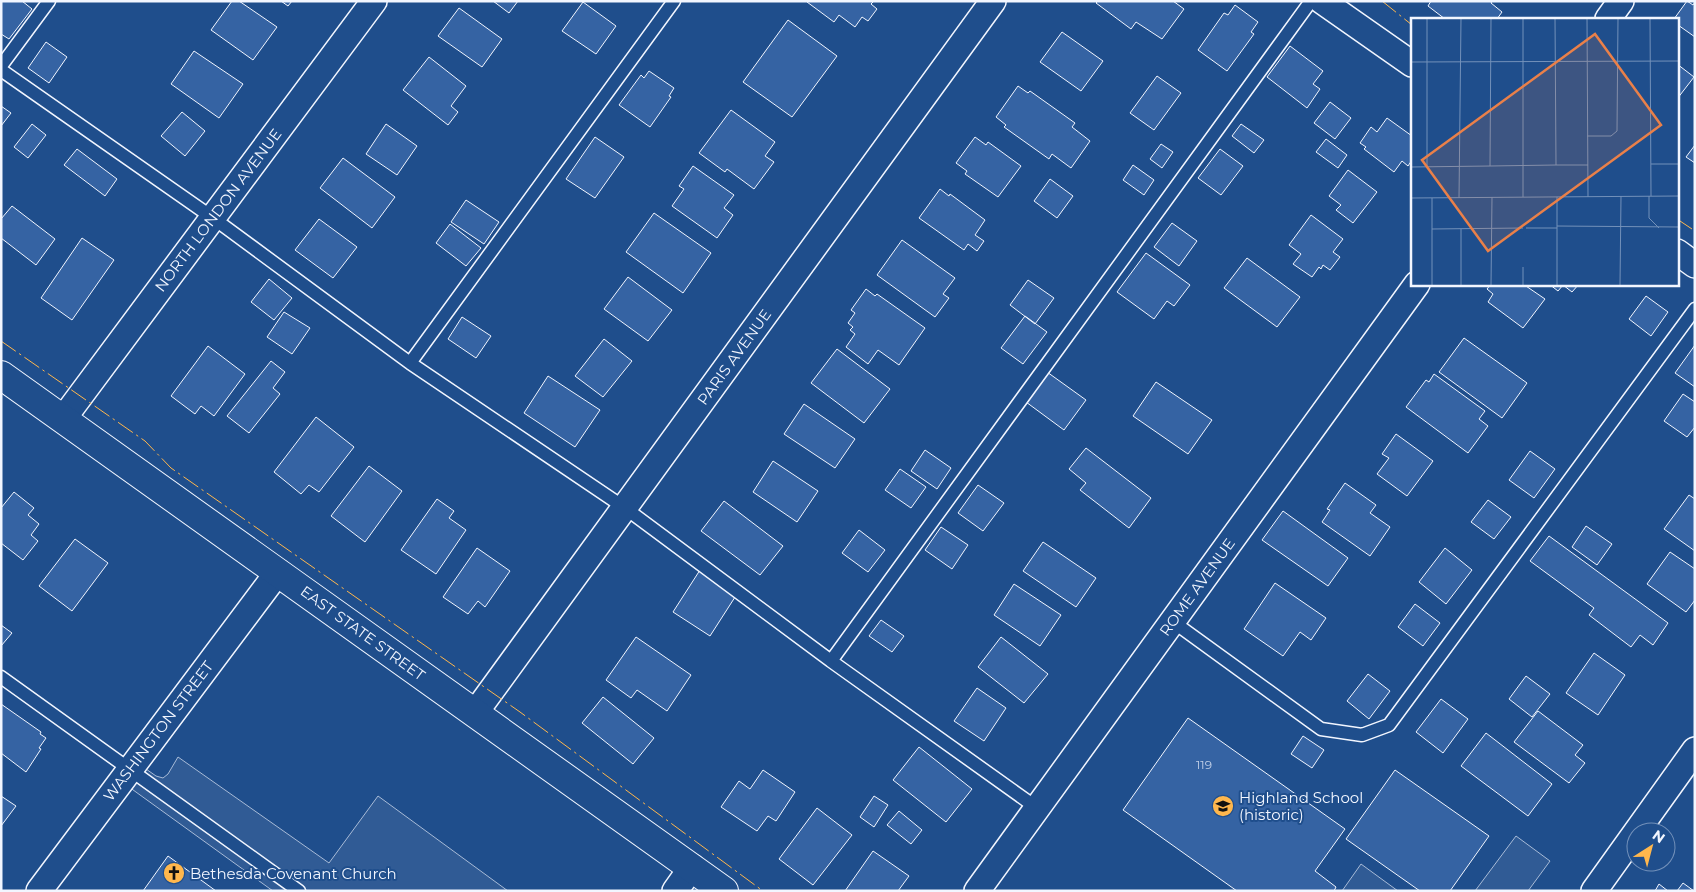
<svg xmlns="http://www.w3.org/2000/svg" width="1696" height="892" font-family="Montserrat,sans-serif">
	<rect width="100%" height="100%" fill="#1f4e8c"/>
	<!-- parking -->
	<path fill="#305b95" stroke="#a8bbd7" d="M178 757 329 863 378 796 508 891H273L129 787 146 769 156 776 163 778 168 774Z
		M1516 836 1550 861 1528 891H1475Z
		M1361 864 1398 891H1342Z"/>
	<!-- building -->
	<path fill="#3563a3" stroke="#f2f6ff" d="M1 1H22L32 9 9 39 1 34Z
		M232 1H239L277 27 253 60 211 30Z
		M281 1H292L288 6Z
		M493 1H518L509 13Z
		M807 1H874L871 4 877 9 868 21 862 17 855 27 839 15 834 22 807 2Z
		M1098 1H1173L1184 9 1162 39 1136 22 1131 29 1096 3Z
		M1431 1H1492L1491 3 1502 12 1497 19H1445L1428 6Z
		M1687 1 1693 5 1695 2V37L1678 25 1680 23 1677 22V19H1674Z
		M583 2 616 26 596 54 562 31Z
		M1235 5 1258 22 1251 32 1254 34 1227 71 1198 50 1224 13 1228 15Z
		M459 8 502 39 482 67 438 36Z
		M788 20 837 56 792 117 743 82Z
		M1062 32 1103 61 1081 91 1040 62Z
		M46 42 67 57 49 83 28 68Z
		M1290 46 1323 71 1313 84 1320 89 1307 108 1267 77Z
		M194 51 243 84 219 118 171 84Z
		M429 57 466 86 451 106 458 112 448 125 403 90Z
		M1677 64 1694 77 1677 99Z
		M649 71 674 88 669 96 671 97 650 127 619 105 641 75 644 78Z
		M1157 76 1181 93 1154 130 1130 113Z
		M1018 86 1028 93 1030 91 1075 123 1072 127 1090 141 1071 168 1052 154 1049 159 1004 127 1006 125 996 117Z
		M1330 102 1351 118 1335 139 1314 123Z
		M1 106 11 113 1 126Z
		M731 110 775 142 765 156 774 162 754 189 727 169 725 172 699 153Z
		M182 112 205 131 185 156 161 136Z
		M1387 118 1412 136V160L1408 166 1402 161 1394 172 1364 149 1366 147 1360 143 1371 127 1377 132Z
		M32 124 46 135 28 158 14 147Z
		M386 124 417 146 397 175 366 154Z
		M1241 124 1264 140 1254 153 1232 136Z
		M595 137 624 157 595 198 566 179Z
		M975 137 986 145 988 142 1021 166 998 197 965 174 967 171 956 163Z
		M1326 139 1347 155 1338 168 1316 152Z
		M1161 144 1173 152 1162 168 1150 159Z
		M1695 145V163L1686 157Z
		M77 149 117 179 105 196 64 165Z
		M1220 149 1243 166 1221 195 1198 178Z
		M343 158 395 197 372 228 320 188Z
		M1133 165 1154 180 1144 195 1123 180Z
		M693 166 734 195 724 208 733 215 717 238 672 206 684 189 679 186Z
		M1348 170 1377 192 1353 223 1336 210 1341 205 1329 196Z
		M1050 179 1073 196 1057 218 1034 201Z
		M940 189 949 196 950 194 985 220 975 235 984 241 977 251 968 244 964 250 919 218Z
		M466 200 499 222 484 244 451 222Z
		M12 206 55 239 36 265 1 238V219Z
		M654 213 711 253 683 293 626 252Z
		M1311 215 1343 239 1333 252 1340 257 1330 270 1323 265 1321 269 1319 267 1312 277 1293 264 1301 254 1289 245Z
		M319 219 357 247 333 278 295 250Z
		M1172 223 1197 241 1179 266 1154 247Z
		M450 224 481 248 466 266 436 243Z
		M82 238 114 260 72 320 41 298Z
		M902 240 955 278 943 294 949 298 935 317 877 275Z
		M1146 253 1190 285 1174 306 1167 301 1154 319 1117 292Z
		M1247 258 1300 297 1277 327 1224 288Z
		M628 277 672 310 648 341 604 309Z
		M269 279 292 298 274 320 251 302Z
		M1028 280 1054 298 1035 324 1010 305Z
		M1491 284H1523L1545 299 1523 328 1488 302 1493 294 1487 289Z
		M1549 284H1579L1572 292 1563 285 1558 291Z
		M866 289 875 296 877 294 925 328 899 365 878 350 868 364 846 347 855 334 850 330 853 327 848 323 855 313 851 310Z
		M1646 296 1668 312 1651 336 1629 319Z
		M284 312 310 328 292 354 267 337Z
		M1025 316 1047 332 1023 364 1001 348Z
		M462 317 491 336 476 358 448 339Z
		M1464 338 1527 383 1502 418 1439 372Z
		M604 339 632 361 603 397 575 376Z
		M1695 345V387L1675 373Z
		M208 346 245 374 214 416 201 406 195 414 171 396Z
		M837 349 890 389 864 423 811 383Z
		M271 361 285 372 273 388 280 394 249 433 227 416Z
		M1047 372 1086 400 1064 430 1026 402Z
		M1434 374 1485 411 1479 419 1488 426 1468 453 1406 407 1426 380 1429 382Z
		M548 376 600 410 575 447 524 413Z
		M1156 382 1212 420 1188 454 1133 416Z
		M1683 394 1695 402V427L1687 437 1664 421Z
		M804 404 855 439 835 468 784 434Z
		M316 417 354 447 319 492 309 485 301 494 274 472Z
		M1396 434 1433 461 1407 496 1377 474 1389 458 1382 454Z
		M1086 448 1151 498 1129 528 1080 490 1086 483 1069 469Z
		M925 450 951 468 937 489 911 471Z
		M1530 451 1555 469 1534 498 1509 480Z
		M773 461 818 491 797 522 753 492Z
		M369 466 402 491 365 542 331 516Z
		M900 469 926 487 911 508 885 490Z
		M1345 483 1376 505 1370 513 1390 527 1370 556 1322 522 1330 510 1327 509Z
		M978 485 1004 503 983 531 958 513Z
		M14 492 34 508 28 515 39 524 31 535 38 541 23 560 1 543V508Z
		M1689 495 1695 499V551L1664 529Z
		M437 499 454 511 449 518 466 530 436 574 401 550Z
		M1488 500 1511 517 1494 539 1471 522Z
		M724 501 783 546 760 575 701 531Z
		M1283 511 1348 558 1328 586 1262 540Z
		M1586 526 1612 544 1597 565 1572 547Z
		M941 527 968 545 952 569 925 550Z
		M859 530 885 550 868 572 842 553Z
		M1549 536 1668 623 1653 645 1640 635 1631 647 1589 615 1594 608 1530 561Z
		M75 539 108 563 72 611 39 586Z
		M1043 542 1096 578 1076 607 1023 571Z
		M477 548 510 571 485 607 478 601 468 614 443 597Z
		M1445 548 1472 570 1446 604 1419 582Z
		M1670 552 1695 569V600L1686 612 1647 584Z
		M700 570 737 594 710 636 673 612Z
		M1275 583 1326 618 1311 640 1300 632 1283 656 1244 629Z
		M1014 584 1061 615 1040 646 994 615Z
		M1415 604 1440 623 1423 646 1398 627Z
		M881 620 904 636 892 652 869 636Z
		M1 625 12 633 1 646Z
		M636 637 691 675 667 711 637 690 631 698 606 680Z
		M1001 637 1048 674 1024 703 978 667Z
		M1594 653 1625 675 1598 715 1566 693Z
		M1368 674 1390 691 1369 719 1347 701Z
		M1526 676 1550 694 1532 717 1509 699Z
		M977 688 1006 708 984 741 954 721Z
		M603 697 654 738 633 764 582 723Z
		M1441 699 1468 719 1443 753 1416 732Z
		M1 704 41 732 40 734 46 738 39 748 41 749 26 772 1 753Z
		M1538 711 1583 745 1575 755 1585 763 1569 783 1514 742Z
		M1188 718 1345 829 1315 871 1336 887 1334 891H1237L1123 810Z
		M1486 733 1552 784 1528 816 1461 766Z
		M1303 736 1324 750 1312 768 1291 754Z
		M919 747 972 789 946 822 893 780Z
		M763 770 795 792 776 821 768 816 757 831 721 807 739 781 750 789Z
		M1395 770 1489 836 1450 891H1420L1346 839Z
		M1 796 16 806 1 826Z
		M874 796 888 805 874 827 860 817Z
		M817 808 852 835 813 885 779 859Z
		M899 811 922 830 911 844 887 825Z
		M873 851 909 876 898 891H845Z
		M168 856 216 891H143Z
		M1683 883 1694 891H1677Z
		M1659 884 1668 891H1655Z"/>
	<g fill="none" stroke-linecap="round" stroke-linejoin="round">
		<!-- service casing -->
		<g stroke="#f2f6ff" stroke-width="15">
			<path id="service" d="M674 1 410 363 625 508 831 661
				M1 66 49 1
				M1 70 213 218 410 363
				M1172 621 1321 729 1362 735 1389 725 1695 309
				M1 677 299 891
				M1037 808 831 661 1311 1"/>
		</g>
		<!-- minor casing -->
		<g stroke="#f2f6ff" stroke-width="28">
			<path id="minor" d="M1322 1 1412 64
				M1608 19 1621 1
				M1677 252 1695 265
				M63 419 374 1
				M475 713 993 1
				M39 891 278 572
				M675 891 692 867
				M977 891 1417 284
				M1594 891 1695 750"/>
		</g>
		<!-- primary casing -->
		<g stroke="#f2f6ff" stroke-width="30">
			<path id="primary" d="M1 375 724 891"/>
		</g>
		<!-- service -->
		<use href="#service" stroke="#1f4e8c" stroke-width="12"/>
		<!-- minor -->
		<use href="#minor" stroke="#1f4e8c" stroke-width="25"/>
		<!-- primary -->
		<use href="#primary" stroke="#1f4e8c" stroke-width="28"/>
		<!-- power -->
		<path stroke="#ffb74d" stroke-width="1" stroke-dasharray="18 4 2.5 4" stroke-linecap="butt" d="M1382 1 1412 25
			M1677 219 1695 231
			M1 341 145 441 171 468 520 712 763 891"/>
	</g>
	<!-- icons -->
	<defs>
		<g id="school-disc" transform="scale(1.125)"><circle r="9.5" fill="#ffb74d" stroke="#1f4e8c"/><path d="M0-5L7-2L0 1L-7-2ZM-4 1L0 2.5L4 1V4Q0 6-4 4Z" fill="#111"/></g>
		<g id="church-disc" transform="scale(1.125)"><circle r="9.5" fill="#ffb74d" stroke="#1f4e8c"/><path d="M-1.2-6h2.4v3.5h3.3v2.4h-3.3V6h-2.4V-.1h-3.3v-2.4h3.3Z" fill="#111"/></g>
	</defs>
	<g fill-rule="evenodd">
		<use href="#school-disc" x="1223" y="806"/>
		<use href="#church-disc" x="174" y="873"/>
	</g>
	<g text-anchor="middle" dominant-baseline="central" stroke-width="4" stroke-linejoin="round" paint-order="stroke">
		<!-- number labels -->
		<g font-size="12" fill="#c3d1e8">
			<text x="1204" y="764">119</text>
		</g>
		<!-- street labels -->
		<g font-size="15" fill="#f2f6ff" stroke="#1f4e8c">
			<text transform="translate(218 210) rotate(-53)">NORTH LONDON AVENUE</text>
			<text transform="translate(734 357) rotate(-54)">PARIS AVENUE</text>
			<text transform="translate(1197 587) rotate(-54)">ROME AVENUE</text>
			<text transform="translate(363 633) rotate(36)">EAST STATE STREET</text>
			<text transform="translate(158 731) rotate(-53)">WASHINGTON STREET</text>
		</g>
		<!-- poi labels -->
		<g font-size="15" fill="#f2f6ff" stroke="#1f4e8c" text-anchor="start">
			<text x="1239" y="797">Highland School<tspan x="1239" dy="17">(historic)</tspan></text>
			<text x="190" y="873">Bethesda Covenant Church</text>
		</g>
	</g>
	<!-- overview -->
	<g transform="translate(1411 18)">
		<rect width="268" height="268" fill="#1f4e8c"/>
		<path fill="none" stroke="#7391ba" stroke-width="1" d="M80 0 79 148 145 147M144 0 145 147H177M176 0 177 179M239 0 240 178M0 44 268 43M176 118H200L206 113 207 0M240 146H268M0 149 79 148M16 149V0M238 178V200L248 210M112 179V0M146 179V267M0 180 268 178M48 180 50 0M146 208 268 209M115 210H146M21 211 112 210M112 249V267M21 267V180M50 267V211M80 267 81 179M209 267 210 178"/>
		<path fill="#ea8049" fill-opacity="0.15" stroke="#ea8049" stroke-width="2.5" d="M184 16 250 107 77 233 11 142Z"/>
		<rect width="268" height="268" fill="none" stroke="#f2f6ff" stroke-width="2.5"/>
	</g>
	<!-- border -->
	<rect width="1696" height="892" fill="none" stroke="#f2f6ff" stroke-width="5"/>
	<!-- north arrow -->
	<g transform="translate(1651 847) rotate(36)"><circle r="24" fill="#1f4e8c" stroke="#7391ba"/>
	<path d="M0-4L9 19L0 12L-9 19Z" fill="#ffb74d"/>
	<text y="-8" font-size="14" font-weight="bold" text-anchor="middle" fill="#f2f6ff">N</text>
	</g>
</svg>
